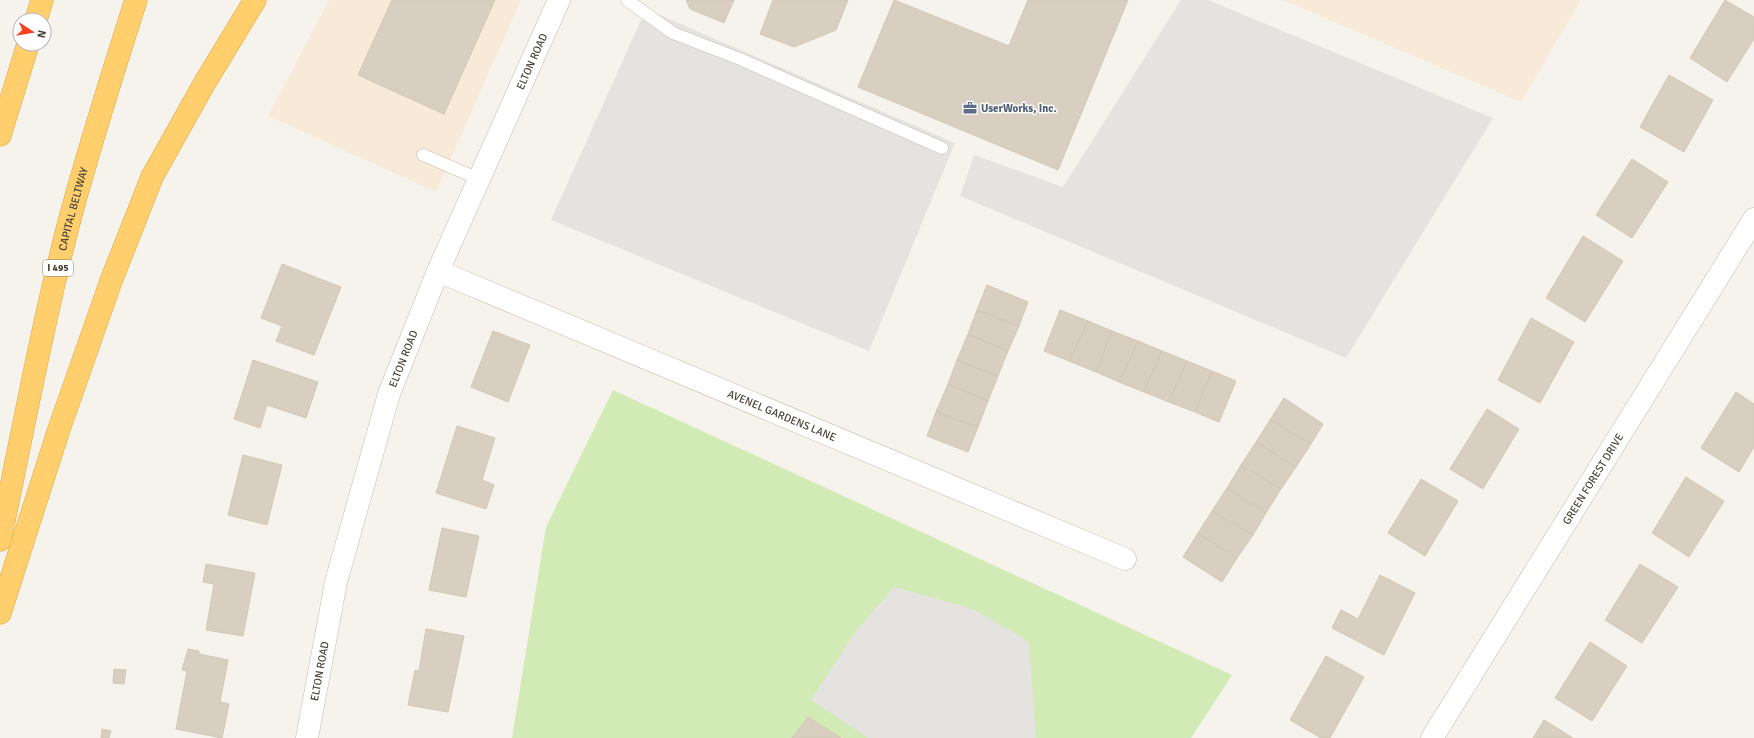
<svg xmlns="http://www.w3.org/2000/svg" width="1754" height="738" font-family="Signika,sans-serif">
	<rect width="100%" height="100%" fill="#f6f3ec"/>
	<!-- commercial -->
	<path fill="#f7ead8" d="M329 0H521L436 192 268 116Z
		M1283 0H1581L1521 102Z"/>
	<!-- green -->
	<path fill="#d2eab5" d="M613 390 1232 675 1191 738H512L546 527Z"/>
	<!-- parking -->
	<path fill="#e5e3e0" d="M1181 0H1208L1493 118 1346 358 960 196 974 155 1063 187Z
		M646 9 955 143 869 351 551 220Z
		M894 587 973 609 1029 642 1036 738H868L811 700 853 635Z"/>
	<!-- building -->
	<path fill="#d8cfc1" stroke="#d3c7b4" d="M392 0H495L444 114 358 75Z
		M686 0H734L724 23 690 9Z
		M773 0H848L836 30 794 47 760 34Z
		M894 0 1009 46 1028 0H1128L1058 170 858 87Z
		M1725 0 1754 17V39L1727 82 1690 58Z
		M1669 75 1713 100 1684 152 1640 127Z
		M1632 159 1668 182 1632 238 1596 215Z
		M1583 236 1623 261 1585 322 1546 298Z
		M282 264 341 287 314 355 276 341 282 326 261 318Z
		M987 285 1028 302 1019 326 977 310Z
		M977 310 1019 326 1008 351 968 334Z
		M1060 310 1088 321 1069 361 1044 351Z
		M1531 318 1574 342 1540 403 1498 380Z
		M1088 321 1112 331 1096 372 1069 361Z
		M493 331 530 345 508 402 471 387Z
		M1112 331 1138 341 1119 382 1096 372Z
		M968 334 1008 351 998 376 957 360Z
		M1138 341 1162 351 1144 392 1119 382Z
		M1162 351 1187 361 1169 402 1144 392Z
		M253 360 318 382 306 418 267 405 260 428 234 419Z
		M957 360 998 376 988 401 948 384Z
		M1187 361 1212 371 1195 412 1169 402Z
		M1212 371 1236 381 1219 422 1195 412Z
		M948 384 988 401 978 427 936 412Z
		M1736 392 1754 404V447L1739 472 1701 448Z
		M1284 398 1323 424 1311 444 1270 420Z
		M1487 409 1519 429 1483 489 1450 469Z
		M936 412 978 427 968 452 927 436Z
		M1270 420 1311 444 1296 467 1256 442Z
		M457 426 495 438 482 480 494 485 486 509 436 493Z
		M1256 442 1296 467 1281 489 1241 465Z
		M243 455 282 465 267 525 228 515Z
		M1241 465 1281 489 1266 513 1227 488Z
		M1686 477 1724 501 1689 557 1652 533Z
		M1421 479 1458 501 1425 556 1388 533Z
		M1227 488 1266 513 1253 535 1212 511Z
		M1212 511 1253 535 1237 558 1198 533Z
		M442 528 479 536 466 597 429 590Z
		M1198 533 1237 558 1222 582 1183 557Z
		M206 564 255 573 243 636 206 630 214 584 203 582Z
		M1640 564 1678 587 1642 643 1605 620Z
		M1380 575 1415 593 1384 655 1332 628 1341 610 1358 619Z
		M426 629 464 636 448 712 408 705 415 670 419 671Z
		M1590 642 1627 666 1592 721 1555 698Z
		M188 649 199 651V654L228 660 220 702 229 704 222 738 176 729 187 671 182 670Z
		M1326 656 1364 677 1330 738H1321L1290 720Z
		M114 669 126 670 124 684 113 683Z
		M808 717 841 738H792Z
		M1544 720 1573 738H1533Z
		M102 729 111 731 109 738H101Z"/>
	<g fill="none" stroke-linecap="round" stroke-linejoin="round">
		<!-- lane casing -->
		<g stroke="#c2bbae" stroke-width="13">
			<path id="lane" d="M627 0 673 33 740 59 942 148
				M423 155 479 179"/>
		</g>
		<!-- street casing -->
		<g stroke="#c2bbae" stroke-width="23">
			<g id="street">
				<path id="s1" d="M438 271 1125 559"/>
				<path id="s2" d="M307 738 336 582 389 394 438 271 559 0"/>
				<path id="s3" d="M1432 738 1754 219"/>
			</g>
		</g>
		<!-- highway casing -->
		<g stroke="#e0a43c" stroke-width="23">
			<g id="highway">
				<path d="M36 20 42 0"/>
				<path d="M0 135 28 44"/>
				<path id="s4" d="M0 540C22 436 41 330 68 226 88 150 112 75 136 0"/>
				<path d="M0 613 59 429 111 281 152 177 204 84 255 0"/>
			</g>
		</g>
		<!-- lane -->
		<use href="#lane" stroke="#fff" stroke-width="12"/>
		<!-- street -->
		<use href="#street" stroke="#fff" stroke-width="22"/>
		<!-- highway -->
		<use href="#highway" stroke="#ffcf6e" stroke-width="22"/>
	</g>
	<!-- icons -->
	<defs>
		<g id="office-bare" transform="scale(1.08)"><path d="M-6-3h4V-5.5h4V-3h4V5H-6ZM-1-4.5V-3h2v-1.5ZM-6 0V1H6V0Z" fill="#5c6f8a" stroke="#fff" stroke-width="2.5" paint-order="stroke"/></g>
	</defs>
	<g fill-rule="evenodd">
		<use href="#office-bare" x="970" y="108"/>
	</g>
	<g text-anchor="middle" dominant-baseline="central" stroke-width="3" stroke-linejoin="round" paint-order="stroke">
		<!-- shield labels -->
		<rect fill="#fff" stroke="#817c74" stroke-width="1" x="43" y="260" width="30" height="16" rx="3"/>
		<g font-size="10" font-weight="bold" fill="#4b4439">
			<text x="58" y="268">I 495</text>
		</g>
		<!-- street labels -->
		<g font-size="11" fill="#4b4439" stroke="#fff">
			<text stroke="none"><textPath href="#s2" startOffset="716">ELTON ROAD</textPath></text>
			<text stroke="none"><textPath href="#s4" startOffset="339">CAPITAL BELTWAY</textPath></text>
			<text stroke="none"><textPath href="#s2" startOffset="392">ELTON ROAD</textPath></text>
			<text stroke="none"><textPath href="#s1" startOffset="373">AVENEL GARDENS LANE</textPath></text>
			<text stroke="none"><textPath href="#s3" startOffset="305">GREEN FOREST DRIVE</textPath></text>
			<text stroke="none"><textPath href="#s2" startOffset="68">ELTON ROAD</textPath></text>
		</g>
		<!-- service labels -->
		<g font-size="11" font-weight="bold" fill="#4e5e75" stroke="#fff" text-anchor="start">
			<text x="981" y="108">UserWorks, Inc.</text>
		</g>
	</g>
	<!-- north arrow -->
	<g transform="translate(32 32) rotate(102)"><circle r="19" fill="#ffffff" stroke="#b7b4b0"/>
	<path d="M0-3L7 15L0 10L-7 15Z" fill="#fc3f1d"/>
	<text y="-6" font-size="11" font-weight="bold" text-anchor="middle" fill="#4b4439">N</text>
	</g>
</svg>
